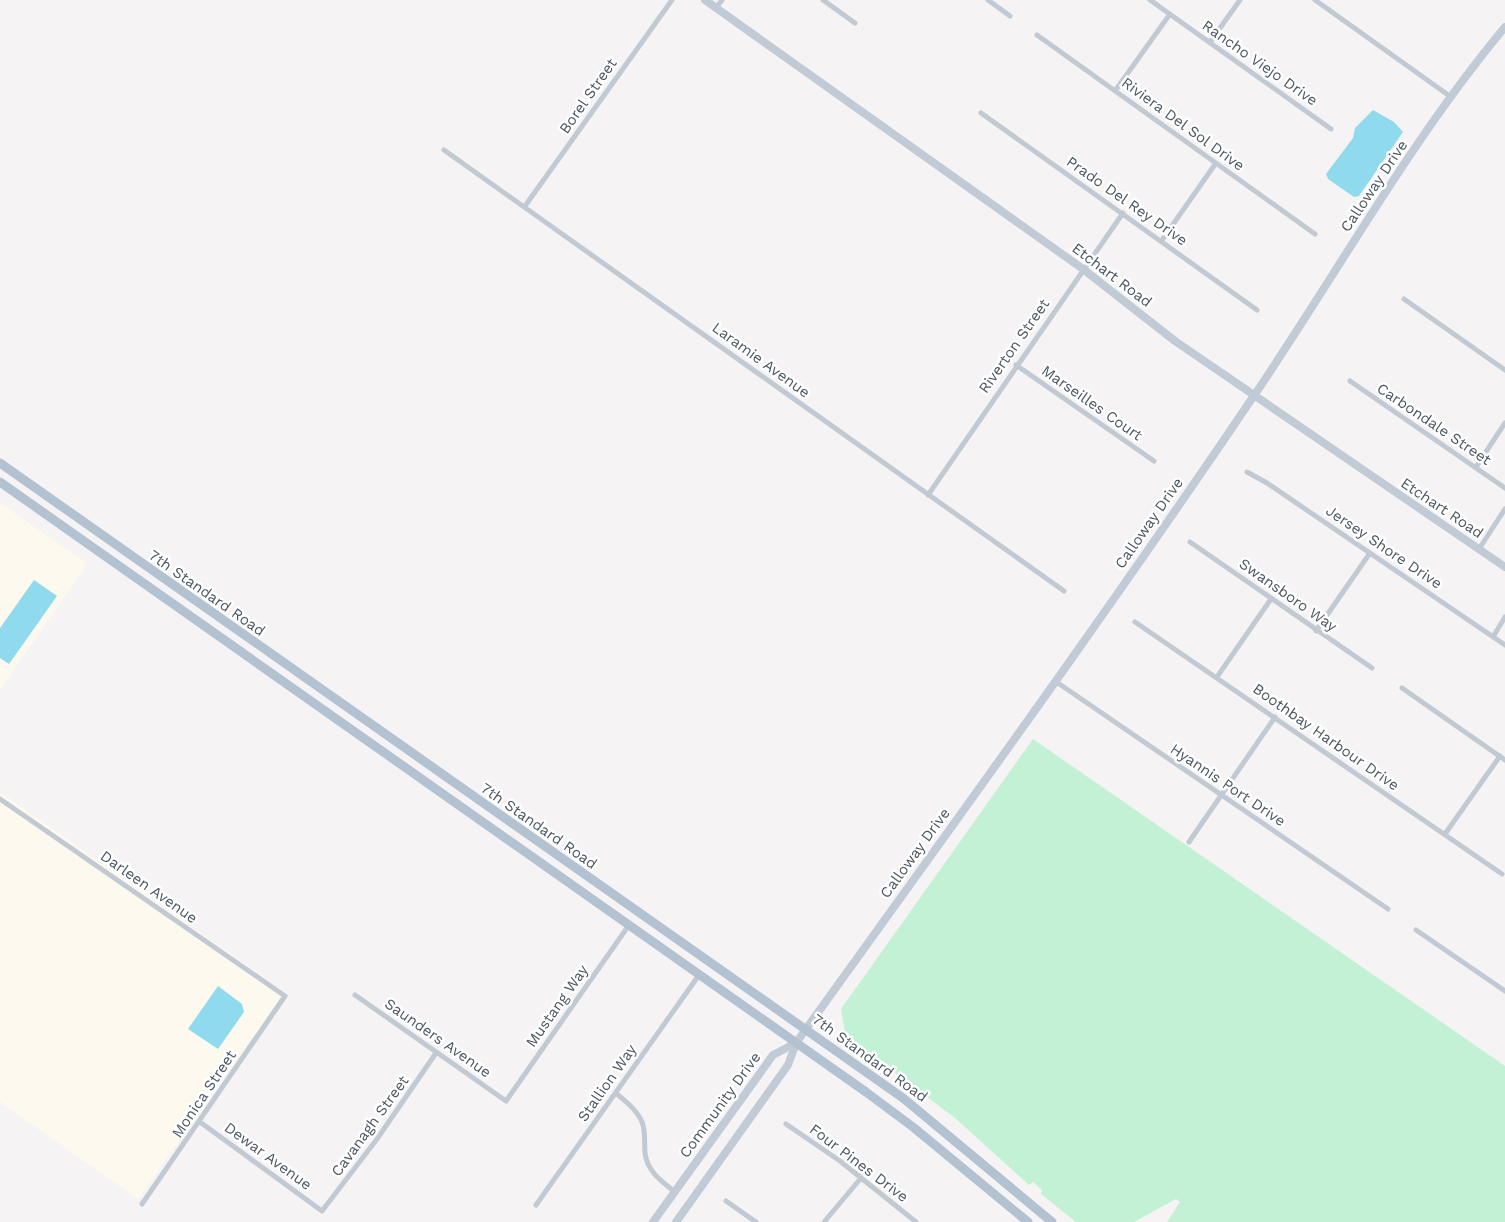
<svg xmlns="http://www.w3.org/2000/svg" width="1505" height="1222" font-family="'Work Sans',sans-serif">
	<rect width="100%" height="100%" fill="#f5f3f3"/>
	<!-- commercial -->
	<path fill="#fdf9ef" d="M0 503 84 561 86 566 0 690Z
		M0 792 285 992 138 1199 0 1102Z"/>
	<!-- grass -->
	<path fill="#c3f1d5" d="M1033 739 1505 1066V1222H1167L1180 1202 1176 1199 1134 1222H1076L1041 1194 1042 1190 1033 1182 1029 1185 955 1118 854 1042 845 1033 841 1009Z"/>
	<!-- water -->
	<path fill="#90daee" d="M1373 110 1394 122 1403 132 1359 196 1354 197 1328 179 1326 174 1353 138 1355 128Z
		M34 580 57 596 9 664 0 658V628Z
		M218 986 242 1004 244 1012 218 1049 188 1029Z"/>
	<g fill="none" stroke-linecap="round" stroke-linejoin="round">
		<!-- street -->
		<path stroke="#c1cad2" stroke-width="5" d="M823 0 855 23
			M988 0 1010 16
			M1150 0 1331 129
			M1315 0 1451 97
			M716 8 722 0
			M1037 35 1315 234
			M1210 42 1240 0
			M1115 91 1170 14
			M981 113 1257 310
			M444 150 1064 591
			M525 206 672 0
			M1162 240 1216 163
			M1404 299 1505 370
			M1016 365 1154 461
			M1350 381 1505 488
			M1476 467 1505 423
			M1247 472 1267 483 1505 645
			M928 495 1123 213
			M1190 542 1372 668
			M1479 549 1505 509
			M1135 622 1502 874
			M1316 631 1370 553
			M1493 637 1505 617
			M1217 677 1271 599
			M1055 681 1388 909
			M1402 688 1505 760
			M0 799 285 996 142 1204
			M1445 834 1500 756
			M1189 842 1275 717
			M1416 930 1505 991
			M355 995 506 1101 629 925
			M616 1093C625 1101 637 1110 642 1122 646 1132 644 1142 645 1153 647 1171 661 1181 675 1192
			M200 1122 322 1211 377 1139 436 1053
			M786 1124 840 1161 916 1222
			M726 1201 756 1222
			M536 1205 699 975
			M824 1222 861 1178"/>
		<!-- secondary -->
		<path stroke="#c1cbd6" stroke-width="8" d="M705 0 1083 269 1175 341 1505 567
			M653 1222 773 1055 796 1043
			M676 1222 788 1065 796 1043C950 829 1105 616 1253 397 1337 274 1409 142 1505 27"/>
		<!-- primary -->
		<path stroke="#b3c2d1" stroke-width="9" d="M0 463 903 1098 1052 1222
			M0 482 866 1092 913 1127 1028 1222"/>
	</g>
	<g text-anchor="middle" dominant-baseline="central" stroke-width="5" stroke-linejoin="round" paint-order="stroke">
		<!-- street labels -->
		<g font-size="15" fill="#4a5661" stroke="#fff">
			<text transform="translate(1260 63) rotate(35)">Rancho Viejo Drive</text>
			<text transform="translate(588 96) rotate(-55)">Borel Street</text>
			<text transform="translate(1183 124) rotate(36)">Riviera Del Sol Drive</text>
			<text transform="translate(1374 186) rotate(-56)">Calloway Drive</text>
			<text transform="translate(1127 201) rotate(35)">Prado Del Rey Drive</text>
			<text transform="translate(1112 275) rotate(37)">Etchart Road</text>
			<text transform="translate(1014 346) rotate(-55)">Riverton Street</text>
			<text transform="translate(761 360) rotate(36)">Laramie Avenue</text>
			<text transform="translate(1092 403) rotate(35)">Marseilles Court</text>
			<text transform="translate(1434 424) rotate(34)">Carbondale Street</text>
			<text transform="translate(1442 508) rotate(34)">Etchart Road</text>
			<text transform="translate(1149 523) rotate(-55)">Calloway Drive</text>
			<text transform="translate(1384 547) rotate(34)">Jersey Shore Drive</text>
			<text transform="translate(207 593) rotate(35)">7th Standard Road</text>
			<text transform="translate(1288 595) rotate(35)">Swansboro Way</text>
			<text transform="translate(1326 737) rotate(35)">Boothbay Harbour Drive</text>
			<text transform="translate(1228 785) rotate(34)">Hyannis Port Drive</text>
			<text transform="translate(539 826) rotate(35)">7th Standard Road</text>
			<text transform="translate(915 853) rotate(-54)">Calloway Drive</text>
			<text transform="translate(149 887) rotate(35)">Darleen Avenue</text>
			<text transform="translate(557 1006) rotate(-55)">Mustang Way</text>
			<text transform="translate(438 1038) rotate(35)">Saunders Avenue</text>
			<text transform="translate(870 1058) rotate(36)">7th Standard Road</text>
			<text transform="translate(607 1083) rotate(-55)">Stallion Way</text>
			<text transform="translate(204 1094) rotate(-56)">Monica Street</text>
			<text transform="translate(720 1105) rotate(-54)">Community Drive</text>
			<text transform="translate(370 1126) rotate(-54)">Cavanagh Street</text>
			<text transform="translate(268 1156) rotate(36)">Dewar Avenue</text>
			<text transform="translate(859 1163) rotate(37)">Four Pines Drive</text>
		</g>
	</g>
</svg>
